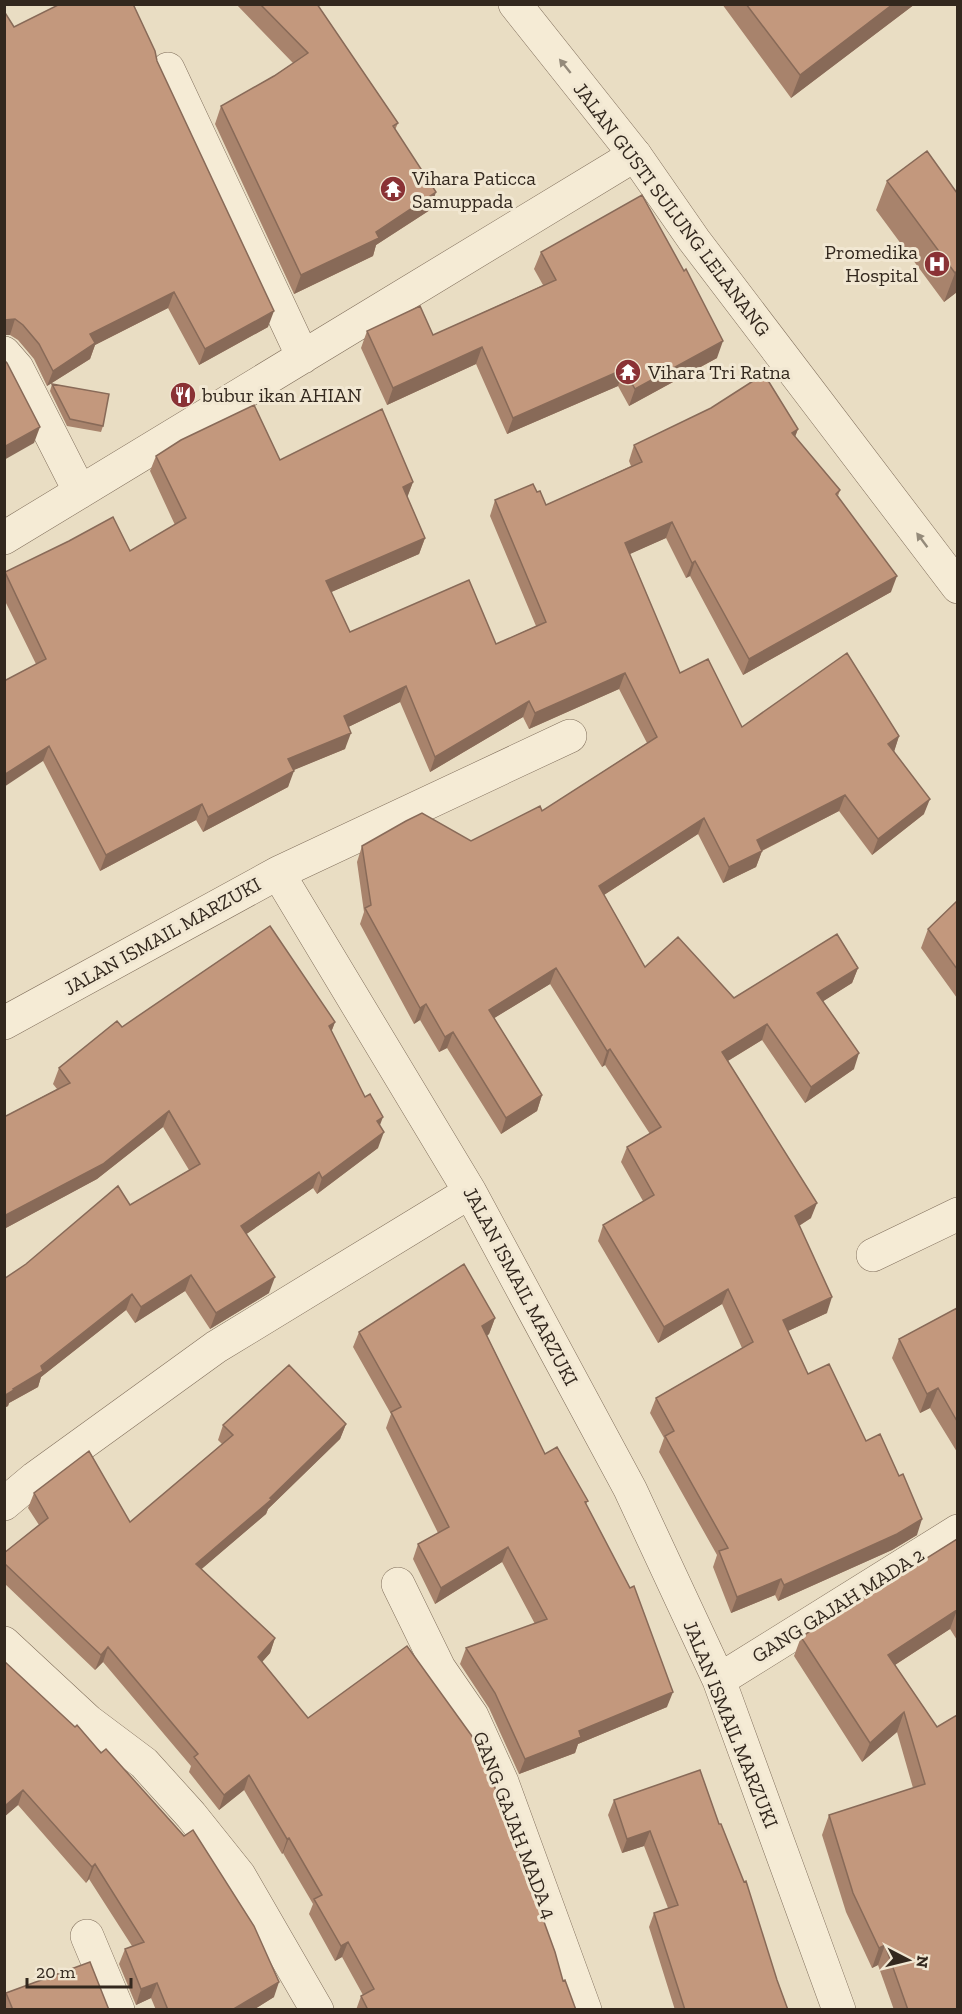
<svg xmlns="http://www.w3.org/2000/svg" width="962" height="2014" font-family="'Zilla Slab',serif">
	<rect width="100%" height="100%" fill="#e9ddc3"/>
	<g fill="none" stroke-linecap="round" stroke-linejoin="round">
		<!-- minor casing -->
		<g stroke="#816f5c" stroke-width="34">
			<path id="minor" d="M168 69 303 357
				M4 353 17 368 80 492
				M4 538 635 155
				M278 873 570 736
				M4 1023 278 873 470 1192 630 1489 719 1680 839 2010
				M873 1255 958 1214
				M4 1504 35 1478 216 1347 470 1192
				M398 1584 439 1668 472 1716 502 1782 585 2010
				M4 1643 88 1721 144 1763 191 1815 239 1875 317 2010
				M719 1680 958 1531
				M87 1936 118 2010"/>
		</g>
		<!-- tertiary casing -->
		<g stroke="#816f5c" stroke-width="34">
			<path id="tertiary" d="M515 4 635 155 694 240 958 587"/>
		</g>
		<!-- minor -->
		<use href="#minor" stroke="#f5ebd5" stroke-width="33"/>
		<!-- tertiary -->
		<use href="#tertiary" stroke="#f5ebd5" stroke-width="33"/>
	</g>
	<!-- wall -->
	<path fill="#a8836c" d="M236 4H317L398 123 395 130 430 210 376 245 373 256 294 294 215 124 221 106 274 76 293 63Z
		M722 4H915L791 98Z
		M14 27 157 61 268 327 199 365 168 308 95 345 90 359 47 386 34 359 18 340 10 335Z
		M887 181 957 193V292L944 302 876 210Z
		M541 252 717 358 629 406 618 386 507 434 476 364 387 405 361 348 367 331 433 335 543 285 534 269Z
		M52 384 103 426 101 432 67 426 50 391Z
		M798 429 795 437 840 490 838 496 891 592 743 675 690 576 686 578 666 538 629 554 680 673 742 727 899 736 894 751 924 814 872 855 839 811 762 851 756 867 723 883 698 834 604 895 645 967 734 998 858 968 852 983 823 1001 854 1069 805 1103 762 1040 728 1061 811 1218 799 1226 827 1313 788 1331 808 1374 866 1441 917 1535 892 1550 778 1601 775 1595 731 1613 713 1567 717 1555 659 1452 664 1438 650 1413 656 1398 742 1348 722 1304 658 1343 598 1241 603 1225 643 1201 621 1162 627 1147 650 1134 605 1065 602 1067 550 984 494 1018 542 1095 537 1111 501 1134 447 1048 439 1052 420 1020 414 1024 360 924 364 912 357 862 362 846 471 841 542 811 647 743 619 689 529 729 523 717 430 772 400 702 348 727 345 749 293 770 288 787 203 832 196 820 100 871 43 761 36 664 4 599 5 572 130 551 175 525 150 471 156 456 280 460 413 482 407 497 425 538 419 554 331 592 350 632 496 644 536 626 490 516 495 500 537 492 546 505 631 466 629 461 634 445Z
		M957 901V998L921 948 928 929Z
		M335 1022 331 1032 380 1126 378 1148 317 1194 313 1188 246 1234 269 1293 210 1329 185 1291 135 1323 126 1310 41 1377 38 1387 9 1403 8 1406 4 1408 130 1205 189 1170 163 1127 97 1179 4 1229V1117L57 1089 53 1084 59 1068 122 1027Z
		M957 1308V1452L930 1408 920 1413 892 1358 899 1339Z
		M495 1318 489 1334 487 1336 545 1454 588 1501 586 1504 667 1707 578 1744 575 1753 519 1774 489 1708 460 1664 466 1648 535 1624 502 1562 435 1604 413 1559 418 1544 438 1533 386 1428 391 1414 353 1347 359 1332Z
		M346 1424 340 1439 268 1509 266 1514 201 1569 275 1638 270 1653 262 1662 308 1718 563 1981 576 2010H356L361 1996 363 1995 342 1957 335 1961 309 1914 313 1904 283 1853 282 1854 244 1790 219 1810 189 1772 191 1766 103 1662 95 1670 4 1583V1553L39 1525 28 1508 34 1493 130 1522 222 1444 218 1440 223 1425Z
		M957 1539V1640L950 1629 895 1665 937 1727 957 2010H894L878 1965 872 1968 846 1912 822 1835 829 1815 913 1788 897 1732 862 1762 794 1656 801 1637Z
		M4 1661 274 1997 253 2010H156L151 1998 136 2005 119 1964 125 1949 132 1946 89 1879 86 1883 18 1805 4 1817Z
		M614 1800 719 1824 788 2010H675L649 1927 654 1913 668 1908 644 1846 622 1853 608 1815Z
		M6 1993 109 2010H4V1998Z"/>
	<!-- shaded-wall -->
	<path fill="#886a58" d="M893 4H915L791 98 800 75Z
		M436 192 430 210 376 245 373 256 294 294 301 275 376 232Z
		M957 271V292L944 302 955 273Z
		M174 292 168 308 95 345 90 359 47 386 53 371 90 334Z
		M274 311 268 327 199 365 205 349Z
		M6 319H15L10 335H4V320Z
		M723 341 717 358 629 406 635 389Z
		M482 347 476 364 387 405 393 388Z
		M624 369 618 386 507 434 513 418Z
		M40 427 34 443 4 460V447Z
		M798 429 792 444V433Z
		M413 482 407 498 403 487Z
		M672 522 666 538 619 559 625 543Z
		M425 538 419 554 320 597 326 581Z
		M695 561 690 576 686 578 692 563Z
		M897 576 891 592 743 675 749 659Z
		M625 673 619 689 529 729 535 713Z
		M406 686 400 702 338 732 344 716Z
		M529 701 523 717 430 772 435 757Z
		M351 733 345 749 282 775 288 759Z
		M899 736 894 752 888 744Z
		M49 746 43 761 4 787V775Z
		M294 771 288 787 203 832 208 817Z
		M845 795 839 811 751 856 757 840Z
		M930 799 924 814 872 855 878 839Z
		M202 804 196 820 100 871 106 855Z
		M704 818 698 834 593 902 599 886Z
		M762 851 756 867 723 883 729 867Z
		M556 968 550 984 483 1025 489 1010Z
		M858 968 852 983 811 1009 817 993Z
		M426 1004 420 1020 414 1024 420 1008Z
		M335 1022 329 1038V1026Z
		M767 1024 762 1040 716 1068 722 1052Z
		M453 1032 447 1048 439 1052 445 1037Z
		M610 1049 605 1065 602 1067 607 1051Z
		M859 1053 854 1069 805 1103 811 1087Z
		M542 1095 537 1111 501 1134 506 1118Z
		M169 1111 163 1127 97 1179 4 1229V1216Z
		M383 1117 377 1133V1121Z
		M384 1132 378 1148 317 1194 322 1178Z
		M319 1172 313 1188 235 1242 241 1226Z
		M817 1203 811 1218 789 1232 795 1216Z
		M191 1275 185 1291 135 1323 141 1307Z
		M275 1277 269 1293 210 1329 216 1313Z
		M728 1289 722 1304 658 1343 664 1327Z
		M132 1294 126 1310 41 1377 38 1387 9 1403 8 1406 4 1408V1396L13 1389Z
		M832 1297 827 1313 777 1336 783 1320Z
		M495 1318 489 1334 477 1342 482 1326Z
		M938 1388 930 1408 920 1413 927 1394Z
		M346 1424 340 1439 268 1509 266 1514 190 1579 196 1564 270 1498Z
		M922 1519 917 1535 892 1550 778 1601 784 1585Z
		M508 1547 502 1562 435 1604 441 1588Z
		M781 1579 775 1595 731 1613 737 1597Z
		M957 1610 950 1629 881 1674 888 1655Z
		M275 1638 270 1653 253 1672 258 1657Z
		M108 1647 103 1662 95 1670 101 1655Z
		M673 1692 667 1707 578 1744 575 1753 519 1774 525 1759 579 1731Z
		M904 1712 897 1732 862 1762 870 1743Z
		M249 1775 244 1790 219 1810 224 1795Z
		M23 1790 18 1805 4 1817V1810L6 1805Z
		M650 1831 644 1846 622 1853 627 1839Z
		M289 1838 283 1853 282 1854 287 1839Z
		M95 1864 89 1879 86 1883 92 1867Z
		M348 1942 342 1957 335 1961 341 1946Z
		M885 1945 878 1965 872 1968 879 1948Z
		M279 1982 274 1997 253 2010H232Z
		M157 1983 151 1998 136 2005 141 1989Z"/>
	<!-- building -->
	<path fill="#c3987d" stroke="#886a58" stroke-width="1.5" d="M60 4H133L155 51 157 61 274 311 205 349 174 292 90 334 95 343 53 371 39 344 23 325 15 319 4 320V11L14 27Z
		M260 4H317L398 123 393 126 436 192 376 232 379 238 301 275 221 106 274 76 308 53Z
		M746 4H893L800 75Z
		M927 151 957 193V271L955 273 887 181Z
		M642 195 684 271 686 269 723 341 635 389 624 369 513 418 482 347 393 388 367 331 420 306 433 335 556 280 541 252Z
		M4 360 7 363 40 427 4 447Z
		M764 374 798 429 792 433 840 490 836 494 897 576 749 659 695 561 692 563 672 522 625 543 680 673 708 659 742 727 847 653 899 736 888 744 930 799 878 839 845 795 757 840 762 851 729 867 704 818 599 886 645 967 678 937 734 998 837 934 858 968 817 993 859 1053 811 1087 767 1024 722 1052 817 1203 795 1216 832 1297 783 1320 808 1374 829 1364 866 1441 880 1434 899 1476 903 1474 922 1519 897 1534 784 1585 781 1579 737 1597 719 1551 728 1548 665 1436 674 1431 656 1398 753 1342 728 1289 664 1327 603 1225 654 1195 627 1147 661 1127 610 1049 607 1051 556 968 489 1010 542 1095 506 1118 453 1032 445 1037 426 1004 420 1008 365 908 371 905 362 846 406 821 422 813 471 841 540 806 542 811 657 737 625 673 535 713 529 701 435 757 406 686 344 716 351 733 288 759 294 771 208 817 202 804 106 855 49 746 4 775V681L46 659 5 572 69 541 113 517 130 551 186 518 156 456 181 440 254 405 280 460 382 409 413 482 403 487 425 538 326 581 350 632 469 580 496 644 546 622 495 500 533 484 537 492 540 491 546 505 642 462 634 445 711 408Z
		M52 384 109 394 103 426 70 419Z
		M957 901V969L928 929Z
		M270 926 335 1022 329 1026 365 1097 370 1094 383 1117 377 1121 384 1132 322 1178 319 1172 241 1226 275 1277 216 1313 191 1275 141 1307 132 1294 41 1366 43 1371 13 1389 14 1390 4 1396V1279L26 1264 118 1186 130 1205 200 1164 169 1111 103 1164 4 1216V1117L70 1083 59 1068 117 1021 122 1027Z
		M464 1264 495 1318 482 1326 545 1454 557 1447 588 1501 585 1502 630 1588 634 1586 673 1692 579 1731 581 1737 525 1759 495 1693 466 1648 547 1619 508 1547 441 1588 418 1544 449 1527 391 1412 401 1407 359 1332Z
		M957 1308V1421L938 1388 927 1394 899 1339Z
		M289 1365 346 1424 270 1498 272 1499 196 1564 275 1638 258 1657 308 1718 407 1646 474 1739 490 1774 555 1952 563 1981 565 1980 576 2010H368L361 1996 374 1989 348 1942 341 1946 314 1899 322 1895 289 1838 287 1839 249 1775 224 1795 194 1757 198 1754 108 1647 101 1655 4 1563V1553L48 1518 34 1493 89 1451 130 1522 233 1435 223 1425Z
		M957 1539V1611V1610L888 1655 937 1727 957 1715V2010H908L885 1945 879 1948 853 1893 829 1815 925 1784 904 1712 870 1743 801 1637Z
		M4 1661 75 1727 77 1725 101 1753 106 1749 184 1836 193 1830 254 1926 279 1982 232 2010H168L157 1983 141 1989 125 1949 144 1942 95 1864 92 1867 23 1790 6 1805 4 1802Z
		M700 1770 719 1824H721L744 1882 746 1881 777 1980 788 2010H685L654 1913 678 1905 650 1831 627 1839 614 1800Z
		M90 1962 109 2010H13L6 1993Z"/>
	<!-- one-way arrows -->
	<defs><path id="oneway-solid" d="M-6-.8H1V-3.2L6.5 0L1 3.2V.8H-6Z" transform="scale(1.5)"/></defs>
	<g fill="#948a7a">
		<use href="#oneway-solid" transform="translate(565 66) rotate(-129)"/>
		<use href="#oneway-solid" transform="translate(922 540) rotate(-127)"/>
	</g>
	<!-- icons -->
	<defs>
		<g id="temple-disc" transform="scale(1.35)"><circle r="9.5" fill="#8a3235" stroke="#f1e7d2"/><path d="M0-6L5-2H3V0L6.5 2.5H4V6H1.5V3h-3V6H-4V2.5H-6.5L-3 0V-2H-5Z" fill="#fff"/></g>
		<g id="hospital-disc" transform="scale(1.35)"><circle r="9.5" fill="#8a3235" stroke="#f1e7d2"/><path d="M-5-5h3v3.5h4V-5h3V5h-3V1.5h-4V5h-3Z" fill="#fff"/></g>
		<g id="restaurant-disc" transform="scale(1.35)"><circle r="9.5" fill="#8a3235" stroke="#f1e7d2"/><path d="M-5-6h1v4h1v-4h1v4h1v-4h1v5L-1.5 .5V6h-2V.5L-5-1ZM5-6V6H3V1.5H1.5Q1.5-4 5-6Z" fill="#fff"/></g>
	</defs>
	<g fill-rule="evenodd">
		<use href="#temple-disc" x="393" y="189"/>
		<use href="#hospital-disc" x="937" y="264"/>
		<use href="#temple-disc" x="628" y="372"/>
		<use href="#restaurant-disc" x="183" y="395"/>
	</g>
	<g text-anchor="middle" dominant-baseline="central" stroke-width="6" stroke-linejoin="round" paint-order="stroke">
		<!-- poi labels -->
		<g font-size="20" fill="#33281e" stroke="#f1e7d2" text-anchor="start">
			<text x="412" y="178">Vihara Paticca<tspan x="412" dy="23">Samuppada</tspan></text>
			<text x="918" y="252" text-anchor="end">Promedika<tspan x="918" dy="23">Hospital</tspan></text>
			<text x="648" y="372">Vihara Tri Ratna</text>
			<text x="202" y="395">bubur ikan AHIAN</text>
		</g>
		<!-- street labels -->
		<g font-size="20" fill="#33281e" stroke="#f1e7d2">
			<text transform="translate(672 209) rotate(53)">JALAN GUSTI SULUNG LELANANG</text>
			<text transform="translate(162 936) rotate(-29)">JALAN ISMAIL MARZUKI</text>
			<text transform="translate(521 1286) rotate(62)">JALAN ISMAIL MARZUKI</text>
			<text transform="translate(838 1605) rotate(-32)">GANG GAJAH MADA 2</text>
			<text transform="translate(731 1724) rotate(68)">JALAN ISMAIL MARZUKI</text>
			<text transform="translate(515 1825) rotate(69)">GANG GAJAH MADA 4</text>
		</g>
	</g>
	<!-- border -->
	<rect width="962" height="2014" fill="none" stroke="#33281e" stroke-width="12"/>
	<!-- north arrow -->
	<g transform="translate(908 1960) rotate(97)" stroke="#f1e7d2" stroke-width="4.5" paint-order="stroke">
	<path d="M0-4.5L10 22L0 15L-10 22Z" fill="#33281e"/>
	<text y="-9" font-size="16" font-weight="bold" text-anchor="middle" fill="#33281e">N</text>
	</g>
	<!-- scale -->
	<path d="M27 1978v9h104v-9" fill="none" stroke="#33281e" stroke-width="3"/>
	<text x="36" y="1978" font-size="18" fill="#33281e" stroke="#f1e7d2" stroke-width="4.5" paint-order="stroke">20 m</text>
</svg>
